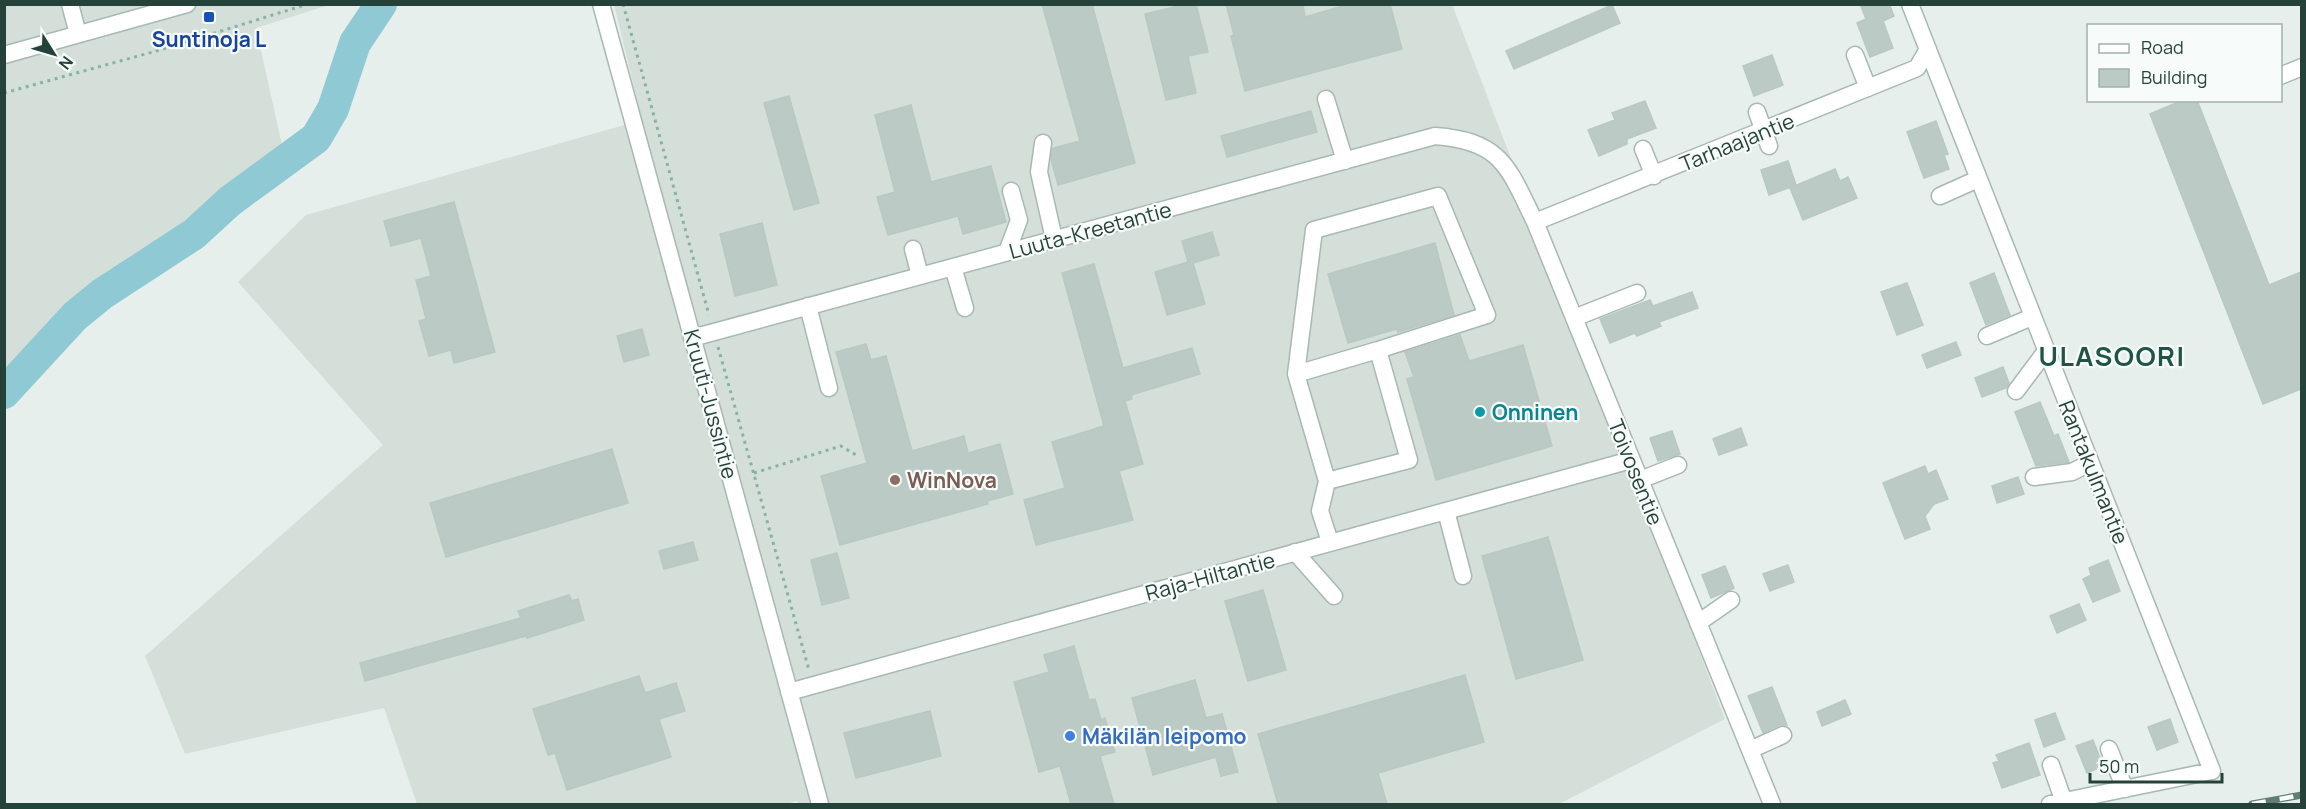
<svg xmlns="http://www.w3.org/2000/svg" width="2306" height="809" font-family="Manrope,sans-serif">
	<rect width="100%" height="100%" fill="#e6efeb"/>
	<!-- built -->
	<path fill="#d4dfda" d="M1452 4 1725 719 1559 804H799L797 801 786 804H417L384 708 185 754 145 656 383 445 238 282 306 215 642 120 614 5Z
		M5 5H329L256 28 284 154 47 336 5 394Z"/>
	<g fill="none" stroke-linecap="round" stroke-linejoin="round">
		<!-- river -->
		<path stroke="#8ec9d4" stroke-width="32" d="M4 393 75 316 102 294 194 234 230 201 316 138 333 109 355 43 381 4"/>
	</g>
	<!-- building -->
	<path fill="#bbcac4" stroke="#b8c9c2" stroke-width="1.5" d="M1042 4H1092L1135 163 1058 185 1051 159 1053 148 1080 141Z
		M1187 4H1196L1208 52 1188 56 1196 93 1166 100 1145 14Z
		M1226 4H1303L1305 17 1350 4H1390L1402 49 1245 91 1231 36 1234 35Z
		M1860 4H1889L1894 16 1883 21 1893 48 1870 57 1857 23 1866 19Z
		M1612 5 1620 23 1514 69 1506 51Z
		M1772 55 1783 85 1754 96 1743 66Z
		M789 96 819 203 794 210 764 103Z
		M2183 100H2197L2269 285 2301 272V389L2263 404 2150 114Z
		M1645 101 1656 128 1627 139V144L1599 156 1588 130 1615 120 1612 113Z
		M911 105 931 182 991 166 1006 222 963 234 958 216 888 235 877 197 895 192 875 115Z
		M1311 111 1317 132 1227 157 1221 136Z
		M1936 121 1948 154 1944 155 1949 169 1924 178 1907 132Z
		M1788 161 1796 185 1769 195 1761 170Z
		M1835 169 1840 181 1848 177 1857 198 1803 220 1790 188Z
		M454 202 495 352 454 363 451 350 429 356 419 321 426 319 416 280 431 276 421 238 391 246 384 221Z
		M762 223 777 285 735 296 720 234Z
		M1212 232 1219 255 1193 263 1205 304 1167 315 1155 272 1188 262 1182 241Z
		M1435 243 1454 315 1398 332 1397 329 1348 343 1328 274Z
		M1094 264 1123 368 1192 348 1200 374 1131 395 1132 399 1125 401 1143 464 1119 471 1133 520 1036 545 1024 500 1065 488 1052 442 1104 426 1062 273Z
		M1994 273 2010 315 1986 325 1970 283Z
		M1907 283 1923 325 1897 335 1881 292Z
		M1692 292 1698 308 1659 322 1661 326 1637 336 1635 333 1610 343 1600 319 1650 300 1653 306Z
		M642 329 649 355 624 362 617 336Z
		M1460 335 1469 361 1523 345 1552 446 1436 480 1407 379 1414 377 1405 352Z
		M1956 342 1961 355 1927 368 1922 355Z
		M866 344 871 360 886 356 912 451 964 436 968 453 1000 444 1013 494 987 501 988 504 840 545 821 476 867 463 836 352Z
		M2003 367 2009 383 2006 388 1982 397 1975 378Z
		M2040 402 2054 436 2058 434 2069 462 2036 466 2015 412Z
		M1741 428 1747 445 1719 455 1713 439Z
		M1672 431 1680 454 1658 461 1650 438Z
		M612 449 628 503 446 557 430 503Z
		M1925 466 1928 474 1936 470 1948 499 1934 504 1925 516 1930 529 1905 539 1883 483Z
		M2018 477 2024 494 1997 503 1992 486Z
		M1548 537 1583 660 1516 679 1482 556Z
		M693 542 698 560 664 569 659 551Z
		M837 553 849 598 822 605 811 560Z
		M2108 560 2120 591 2093 602 2083 579 2091 575 2089 568Z
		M1788 565 1794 582 1770 591 1763 574Z
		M1725 566 1734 588 1711 598 1702 575Z
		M1263 590 1286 670 1248 681 1225 601Z
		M569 595 572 601 578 599 584 620 527 638 526 636 365 681 360 663 521 618 518 611Z
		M2079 604 2086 620 2057 633 2050 616Z
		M1074 646 1089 700 1095 699 1101 720 1105 718 1115 752 1100 756 1114 804H1071L1060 766 1039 772 1014 682 1049 672 1044 655Z
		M1465 675 1484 742 1378 773 1387 804H1278L1258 734Z
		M639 676 645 693 676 683 685 711 659 719 671 757 567 790 555 753 548 755 533 709Z
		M1195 680 1206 718 1222 714 1238 772 1221 776 1216 757 1153 775 1132 698Z
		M1772 687 1787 725H1779L1763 733 1748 696Z
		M1845 700 1851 714 1822 726 1817 712Z
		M930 711 941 756 856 778 844 733Z
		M2055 713 2065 739 2044 747 2035 720Z
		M2170 719 2178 742 2157 750 2148 727Z
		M2093 740 2103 766 2087 773 2076 746Z
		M2029 743 2040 775 2002 788 1993 763 1999 761 1996 755Z"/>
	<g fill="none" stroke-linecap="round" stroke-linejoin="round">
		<!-- minor casing -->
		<g stroke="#a8b8b2" stroke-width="19">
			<path id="minor" d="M70 4 78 34
				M601 4 820 804
				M1910 4 2212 771 2050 804
				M4 55 187 4
				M1855 55 1868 88
				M2280 76 2302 67
				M1326 99 1345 161
				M1757 112 1769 146
				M1043 143 1039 172 1054 239
				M1643 149 1654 176
				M1940 196 1978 179
				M1535 222 1917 68 1928 49
				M913 249 920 276
				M1007 252 1019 220 1011 191
				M953 267 965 308
				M808 306 829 388
				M1574 318 1637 293
				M1987 336 2032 317
				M692 338 1435 136C1502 141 1508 167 1535 222L1772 804
				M1296 374 1314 230 1438 196 1487 315 1378 350
				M2016 391 2046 351
				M2034 477 2072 472 2090 463
				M1640 480 1678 465
				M1327 481 1296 374 1378 350 1409 460 1327 481 1320 511 1330 542
				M1446 511 1463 576
				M1295 552 1334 596
				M1698 623 1731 600
				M789 692 1631 460
				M2109 749 2125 789
				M1750 750 1783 735
				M2051 765 2064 802"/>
		</g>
		<!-- path -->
		<path stroke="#86b3a5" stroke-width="3" stroke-dasharray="3 4.5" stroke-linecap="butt" d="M623 4 709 315
			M4 93 160 50 308 4
			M718 347 809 670
			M754 473 841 446 856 455"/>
		<!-- minor -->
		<use href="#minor" stroke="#fff" stroke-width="16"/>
		<!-- rail casing -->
		<g stroke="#5f7d75" stroke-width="7">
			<path id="rail" d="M2252 804 2302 795"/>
		</g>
		<!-- rail -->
		<use href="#rail" stroke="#f7fbf9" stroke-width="4.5" stroke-dasharray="14" stroke-linecap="butt"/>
	</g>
	<!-- markers -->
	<rect fill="#1a4fb4" stroke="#f7fbf9" stroke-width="2" x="203" y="11" width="12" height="12" rx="3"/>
	<circle fill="#0f9aa8" stroke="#f7fbf9" stroke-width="2" cx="1480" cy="412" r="6"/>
	<circle fill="#8d6e63" stroke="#f7fbf9" stroke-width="2" cx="895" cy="480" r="6"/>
	<circle fill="#3f7fe0" stroke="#f7fbf9" stroke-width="2" cx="1070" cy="736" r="6"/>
	<g text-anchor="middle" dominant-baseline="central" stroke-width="4.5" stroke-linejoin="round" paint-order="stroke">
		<!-- transit labels -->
		<g font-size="21" font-weight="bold" fill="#164399" stroke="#f7fbf9">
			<text x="209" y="39">Suntinoja L</text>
		</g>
		<!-- street labels -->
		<g font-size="21" fill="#24423a" stroke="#f7fbf9">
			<text transform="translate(1737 142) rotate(-22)">Tarhaajantie</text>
			<text transform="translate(1090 230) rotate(-15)">Luuta-Kreetantie</text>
			<text transform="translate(711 404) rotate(75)">Kruuti-Jussintie</text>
			<text transform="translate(1636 472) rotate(68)">Toivosentie</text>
			<text transform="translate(2094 472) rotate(68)">Rantakulmantie</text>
			<text transform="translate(1210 576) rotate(-15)">Raja-Hiltantie</text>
		</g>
		<!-- culture labels -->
		<g font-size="21" font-weight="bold" fill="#0d838f" stroke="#f7fbf9" text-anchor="start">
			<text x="1492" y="412">Onninen</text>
		</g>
		<!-- education labels -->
		<g font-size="21" font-weight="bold" fill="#785e54" stroke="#f7fbf9" text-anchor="start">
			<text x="907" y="480">WinNova</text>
		</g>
		<!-- shop labels -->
		<g font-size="21" font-weight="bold" fill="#366cbe" stroke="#f7fbf9" text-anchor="start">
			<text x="1082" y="736">Mäkilän leipomo</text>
		</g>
		<!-- district labels -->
		<g font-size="27" font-weight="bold" letter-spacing="1.5" fill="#1f5548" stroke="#f7fbf9">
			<text x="2112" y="355">ULASOORI</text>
		</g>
	</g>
	<!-- border -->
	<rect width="2306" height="809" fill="none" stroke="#24423a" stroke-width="12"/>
	<!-- legend -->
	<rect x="2087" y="24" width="195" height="78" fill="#f7fbf9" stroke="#a3b1ad" stroke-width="1.5"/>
	<rect x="2099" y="44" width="30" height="9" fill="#ffffff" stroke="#a3b1ad" stroke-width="1.5"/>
	<text x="2141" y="54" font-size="18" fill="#24423a">Road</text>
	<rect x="2099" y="69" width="30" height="18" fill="#bbcac4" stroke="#a3b1ad" stroke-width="1.5"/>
	<text x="2141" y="84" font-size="18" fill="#24423a">Building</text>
	<!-- north arrow -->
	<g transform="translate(54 54) rotate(127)" stroke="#f7fbf9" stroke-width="4.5" paint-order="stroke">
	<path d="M0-4.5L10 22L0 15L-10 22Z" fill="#24423a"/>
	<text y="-9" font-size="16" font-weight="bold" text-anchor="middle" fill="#24423a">N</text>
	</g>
	<!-- scale -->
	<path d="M2090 773v9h132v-9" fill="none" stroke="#24423a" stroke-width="3"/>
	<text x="2099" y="773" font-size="18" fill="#24423a" stroke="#f7fbf9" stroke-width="4.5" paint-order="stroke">50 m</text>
</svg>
